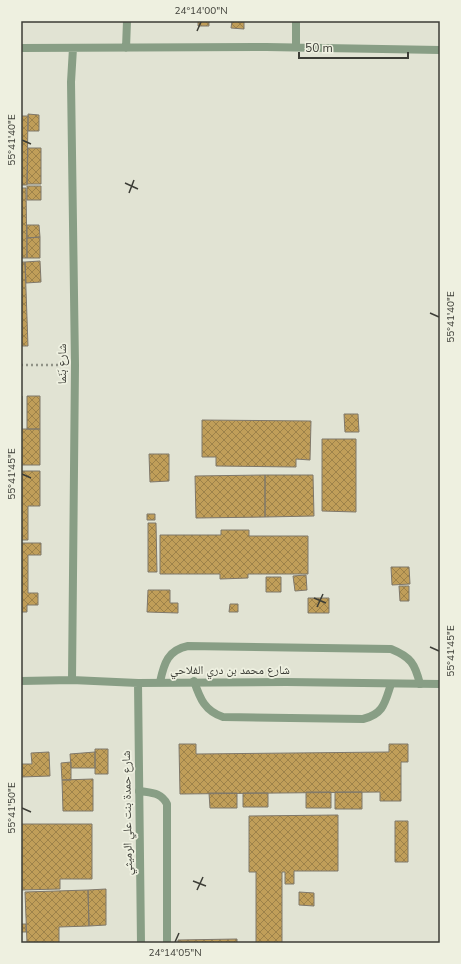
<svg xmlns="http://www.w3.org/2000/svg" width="461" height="964" font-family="'Nunito Sans','Noto Naskh Arabic',sans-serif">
	<defs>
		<pattern id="building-cross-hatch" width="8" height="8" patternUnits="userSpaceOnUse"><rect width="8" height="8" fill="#c09e59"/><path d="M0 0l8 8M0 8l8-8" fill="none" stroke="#9d824a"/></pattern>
	</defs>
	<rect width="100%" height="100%" fill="#e1e3d3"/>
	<!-- building -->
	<path fill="url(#building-cross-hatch)" stroke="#7f786b" d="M198 21H209V26H198Z
		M232 21 244 22V29L231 28Z
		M28 114 39 115V131H28Z
		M21 116H28L27 185H21Z
		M28 148H41V184H27Z
		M27 186H41V200H27Z
		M21 188H26L27 258H21Z
		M27 225H39L40 237 27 238Z
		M40 237V258H27V238Z
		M40 261 41 282 26 283 25 262Z
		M21 262H25L28 346H21Z
		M21 396H22V429H21Z
		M27 396H40V429H27Z
		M344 414H358L359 432H345Z
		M202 420 311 421 310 460 296 459V467L216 466V457H202Z
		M21 429H40V465H21Z
		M322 439H356V512L322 511Z
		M149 454H169V481L150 482Z
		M21 471H40V506H28V540H21Z
		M265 475H313L314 516 265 517Z
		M265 475V517L196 518 195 476Z
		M147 514H155V520H147Z
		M148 523H156L157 572H148Z
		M221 530H249V536H308V574H248V578L220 579V574H160V535H221Z
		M21 543H41V555H28V593H38V605H27V612H21Z
		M391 567H409L410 584 392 585Z
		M306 575 307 590 295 591 293 576Z
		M266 577H281V592H266Z
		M399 586H409V601H400Z
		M148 590H170V603H178V613L147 612Z
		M308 598H329V613H308Z
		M230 604H238V612H229Z
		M179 744H196V754L389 752V744H408V762H401V801H380V792L180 794Z
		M95 749H108V774H95Z
		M49 752 50 776 21 777V764H32L31 753Z
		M95 752V768H71L70 754Z
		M71 762V780H62L61 763Z
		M93 779V811H63L62 780Z
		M306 792H331V808H306Z
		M335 792H362V809H335Z
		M209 793H237V808H210Z
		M243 793H268V807H243Z
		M338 815V871H294V884H285V872H282V943H256V872H249V816Z
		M395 821H408V862H395Z
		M21 824H92V879H60V889L21 890Z
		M106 889V925L89 926 88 890Z
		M88 890 89 926 59 927V943H27L25 892Z
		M299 892 314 893V906L299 905Z
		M21 924H26V932H21Z
		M237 939V943H178V940Z"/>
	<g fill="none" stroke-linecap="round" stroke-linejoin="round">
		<!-- path -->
		<path stroke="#919387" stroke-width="2.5" stroke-dasharray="2 3" stroke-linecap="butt" d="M21 365H64"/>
		<!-- service -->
		<path stroke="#889e85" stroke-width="8" d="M194 681C200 699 205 711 223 717L363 719C384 714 385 702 391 684
			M160 682C164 663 168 650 188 646L391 649C411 657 415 664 420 684
			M139 791C151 793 161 792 167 804V943"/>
		<!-- minor -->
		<path stroke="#889e85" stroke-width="8" d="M296 21V47
			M21 48 266 47 440 50
			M126 48 127 21
			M72 680 75 365 71 82 73 48
			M21 681 72 680 138 683 286 682 440 684
			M138 683 141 943"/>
	</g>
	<!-- ticks -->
	<path fill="none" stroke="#3c3d36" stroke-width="1.5" d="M197 31 201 22M22 140 31 144M125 183 138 189M129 193 134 180M430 313 439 317M22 474 31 478M314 598 326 603M317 607 323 594M430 647 439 651M22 808 31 812M193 881 206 886M197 890 203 877M175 942 179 933"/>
	<g text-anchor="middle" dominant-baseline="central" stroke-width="3.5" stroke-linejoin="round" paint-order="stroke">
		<!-- street labels -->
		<g font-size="12" fill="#3c3d36" stroke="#eef0e0">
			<text transform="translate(62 364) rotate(-90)">شارع بَنَما</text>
			<text x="230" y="670">شارع محمد بن دري الفلاحي</text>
			<text transform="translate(127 813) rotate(-91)">شارع حمدة بنت علي الرميثي</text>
		</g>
	</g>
	<!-- border -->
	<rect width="461" height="964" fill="none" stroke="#eef0e0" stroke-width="44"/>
	<!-- scale -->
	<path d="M299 52v6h109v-6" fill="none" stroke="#3c3d36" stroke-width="2"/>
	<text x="305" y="52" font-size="12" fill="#3c3d36" stroke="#eef0e0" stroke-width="3" paint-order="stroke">50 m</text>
	<rect x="22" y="22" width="417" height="920" fill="none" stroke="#3c3d36" stroke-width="1.5"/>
	<g font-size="10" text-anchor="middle" fill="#3c3d36">
		<text x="201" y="14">24°14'00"N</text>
		<text transform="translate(11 140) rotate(-90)" y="4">55°41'40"E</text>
		<text transform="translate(450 317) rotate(-90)" y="4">55°41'40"E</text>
		<text transform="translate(11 474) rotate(-90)" y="4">55°41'45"E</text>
		<text transform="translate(450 651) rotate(-90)" y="4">55°41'45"E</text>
		<text transform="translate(11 808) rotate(-90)" y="4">55°41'50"E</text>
		<text x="175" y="956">24°14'05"N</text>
	</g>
</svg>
